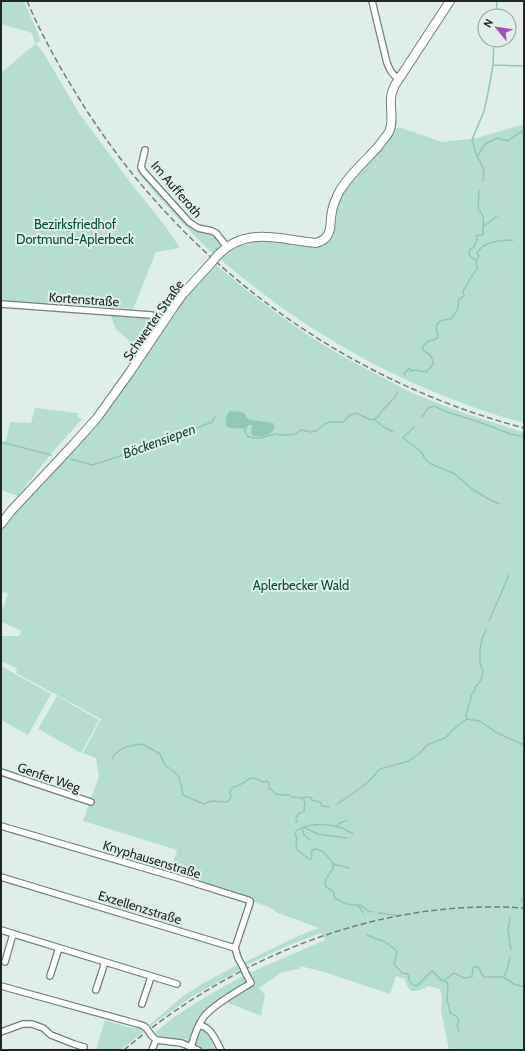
<svg xmlns="http://www.w3.org/2000/svg" width="525" height="1051" font-family="Cabin,sans-serif">
	<rect width="100%" height="100%" fill="#e0eee8"/>
	<!-- green -->
	<path fill="#b6dece" d="M1 1H24L41 41 35 44 39 47 43 52 79 113 130 182 166 227 180 248 156 252 133 309 85 305 76 306 1 300V73L35 44 32 33 1 24Z
		M524 124V423C500 417 475 408 452 399 366 366 290 319 220 259L228 250 235 245 256 239 320 245 327 242 332 235 338 198 394 128 396 129 399 127 442 142 477 138Z
		M139 168 192 227 210 233 216 237 220 242V246L214 255C186 228 160 200 136 170Z
		M215 264C249 293 284 320 322 344 338 354 355 363 372 372 393 383 413 394 435 402 464 414 494 423 524 432V583L523 588H524V1050H449L441 1011 442 996 440 989 428 986C423 990 418 991 411 991L407 986 405 979 396 976 390 994 324 972 300 966V969L282 972 259 988 265 995 261 1016 226 1002 232 997 229 994 210 1006 201 1016 189 1043C177 1039 164 1040 153 1034L174 1017 207 996 243 976 250 987 256 984 249 973 325 940 321 933 287 946 247 965 245 962 296 937 319 928 278 913 269 907 169 874 177 850 83 821 99 776 96 758 83 753 101 719 16 673 17 669 4 662 1 665V636H19L22 631 1 622V609L4 606 8 593 1 592V529L3 526 16 509 86 437 115 401 134 373C127 361 128 355 130 342L116 329 109 312 149 316 163 327 177 307Z
		M35 408 78 413 77 417 82 419 51 454 18 496 1 490V442L6 441 10 422 31 423Z
		M1 666 51 694 28 735 1 720Z
		M57 696 99 720 81 753 38 729Z
		M237 965 240 970 193 996 149 1027 148 1026 182 997 200 985Z
		M105 1020 127 1027 143 1029 145 1031 120 1050H96Z
		M203 1030 207 1031 216 1050H207L194 1046 199 1034Z"/>
	<!-- water -->
	<path fill="#90c8b3" d="M229 411 240 412 244 413 247 418 251 420 273 423 275 426C272 437 262 437 253 436L251 433 252 425C247 424 246 425 244 429 238 427 231 430 226 426 226 421 226 416 229 411Z"/>
	<g fill="none" stroke-linecap="round" stroke-linejoin="round">
		<!-- stream -->
		<path stroke="#90c8b3" stroke-width="1.5" d="M496 16 497 1
			M493 65 494 40
			M477 157 472 140 484 111 488 93 493 65 524 66
			M483 181C485 171 483 165 477 157L485 144 497 138 507 141 524 130
			M483 227 497 216
			M476 261 479 256 477 253C485 240 500 241 513 240
			M410 371 416 370 426 372 430 368 433 364C433 357 430 354 424 351L422 347C424 345 426 342 429 341 433 339 436 341 438 336 434 323 437 320 451 319 454 314 461 307 458 300L464 296 463 291C468 285 471 274 477 270 477 261 476 260 469 255L470 249 474 247 477 240 476 236 480 235H483C482 224 487 217 478 209L479 191
			M405 376 404 374 408 369H410L411 371
			M422 417 428 408 434 406 447 412 479 422 511 434 524 437
			M375 420 384 427 393 432
			M246 425 247 426 245 431 247 436C259 441 265 436 276 434L281 435H286L295 434 301 430 311 432 316 431 325 424 330 422H343L350 415 356 413 371 420 374 419 378 417 381 412 396 396 397 392
			M414 427 403 438 410 443 421 452 426 460 431 464 455 474 472 489 487 498 499 504
			M1 442 51 455
			M71 459 92 465 99 463 141 449 212 422 215 416
			M489 621 509 575
			M467 719 466 715 468 708 469 704 471 699V695L474 691 475 688 481 680 483 671C478 664 480 647 482 639 483 636 485 633 486 630
			M112 759 115 754 123 748 139 744 144 745 160 754 165 765 178 775 182 787V792L183 795 204 804 211 801 227 802 231 798 230 791 233 787C247 785 247 772 263 782L267 781 269 783V788L276 794 282 795H289L292 797 303 798 307 797H310L312 800 320 802 322 806 329 807
			M337 804 359 789 370 780 380 769 409 761 420 753 427 745 445 738 458 725 467 719 480 721 497 733 524 745
			M297 822 296 818 298 814 301 813 304 811 305 803 303 798
			M337 826 340 823 347 820
			M302 828 304 835 310 840
			M305 828 318 834 347 838
			M353 834C339 824 318 822 301 828 300 829 298 830 296 831L295 835 297 838 296 846 297 850 309 859H311L312 856 311 852 314 849C321 849 323 851 327 856 329 859 332 860 333 864 335 873 322 876 326 887L333 891 335 898C339 900 343 903 347 904 355 906 359 903 363 913
			M333 864 349 868
			M521 901 524 897
			M357 905 359 904 368 911 373 912
			M378 913 395 915
			M510 918 508 930 511 950
			M367 935 385 942 396 950 397 952 394 964C396 968 400 969 402 973L408 974C410 981 408 984 417 986L432 971C436 973 438 979 443 981L454 973 464 978 472 977 473 967H478L484 977H503L514 984 524 987
			M503 977 506 973 510 958
			M444 981 447 982C449 989 447 994 447 1001L449 1005 450 1013 456 1016 459 1020 457 1025 459 1031"/>
		<!-- street casing -->
		<g stroke="#727f7a" stroke-width="8">
			<path id="street" d="M372 1 387 63C390 70 392 75 399 79
				M145 150 141 167 143 171 189 222 198 228 212 231 216 233 227 247
				M1 304 151 315 157 316 164 320
				M1 772 91 802
				M1 826 175 877 248 900 250 901V903L235 948
				M1 877 235 948
				M1 930 177 984
				M235 948 238 958 243 967
				M5 962 13 934
				M50 976 59 948
				M1 986 138 1024 144 1026 147 1029
				M96 990 105 962
				M142 1004 151 977
				M199 1025C212 1028 215 1039 221 1050
				M1 1032 23 1024H32L43 1028 51 1035 74 1044 84 1047
				M151 1035 156 1040 181 1043 198 1050
				M191 1047C194 1037 197 1026 203 1018 211 1006 238 991 251 983L246 974
				M152 1050 156 1040"/>
		</g>
		<!-- secondary casing -->
		<g stroke="#727f7a" stroke-width="10">
			<path id="secondary" d="M217 256C246 225 280 240 316 243 334 238 329 225 332 211 333 205 336 199 338 194 347 177 365 161 378 147 381 142 386 137 389 132 394 122 390 110 391 99 391 94 393 89 395 85L450 1
				M1 524 11 511 72 446 97 418 130 372 175 305 183 294 212 262"/>
		</g>
		<!-- street -->
		<use href="#street" stroke="#fff" stroke-width="5.5"/>
		<!-- secondary -->
		<use href="#secondary" stroke="#fff" stroke-width="8"/>
		<!-- rail -->
		<path stroke="#747d79" stroke-width="1.5" stroke-dasharray="6 3" stroke-linecap="butt" d="M27 1C42 36 60 68 80 100 180 261 341 380 524 428
			M124 1050C234 957 378 898 524 908"/>
		<!-- street-bridge casing -->
		<g stroke="#727f7a" stroke-width="8" stroke-linecap="butt">
			<path id="street-bridge" d="M243 967 246 974
				M147 1029 151 1035"/>
		</g>
		<!-- secondary-bridge casing -->
		<g stroke="#727f7a" stroke-width="10" stroke-linecap="butt">
			<path id="secondary-bridge" d="M212 262 217 256"/>
		</g>
		<!-- street-bridge -->
		<use href="#street-bridge" stroke="#fff" stroke-width="5.5"/>
		<!-- secondary-bridge -->
		<use href="#secondary-bridge" stroke="#fff" stroke-width="8"/>
	</g>
	<g text-anchor="middle" dominant-baseline="central" stroke-width="4" stroke-linejoin="round" paint-order="stroke">
		<!-- street labels -->
		<g font-size="13" fill="#222725" stroke="#e0eee8">
			<text transform="translate(177 189) rotate(49)">Im Aufferoth</text>
			<text transform="translate(84 299) rotate(4)">Kortenstraße</text>
			<text transform="translate(153 320) rotate(-55)">Schwerter Straße</text>
			<text transform="translate(49 777) rotate(19)">Genfer Weg</text>
			<text transform="translate(152 859) rotate(17)">Knyphausenstraße</text>
			<text transform="translate(140 907) rotate(17)">Exzellenzstraße</text>
		</g>
		<!-- park labels -->
		<g font-size="13" fill="#01503c" stroke="#e0eee8">
			<text x="75" y="224">Bezirksfriedhof<tspan x="75" dy="15">Dortmund-Aplerbeck</tspan></text>
			<text x="301" y="585">Aplerbecker Wald</text>
		</g>
		<!-- water labels -->
		<g font-size="14" font-style="italic" fill="#1a493a" stroke="#e0eee8">
			<text transform="translate(159 441) rotate(-20)">Böckensiepen</text>
		</g>
	</g>
	<!-- border -->
	<rect width="525" height="1051" fill="none" stroke="#222725" stroke-width="4"/>
	<!-- north arrow -->
	<g transform="translate(497 28) rotate(299)"><circle r="19" fill="#e0eee8" stroke="#949e9a"/>
	<path d="M0-3L7 15L0 10L-7 15Z" fill="#a14ebd"/>
	<text y="-6" font-size="11" font-weight="bold" text-anchor="middle" fill="#222725">N</text>
	</g>
</svg>
